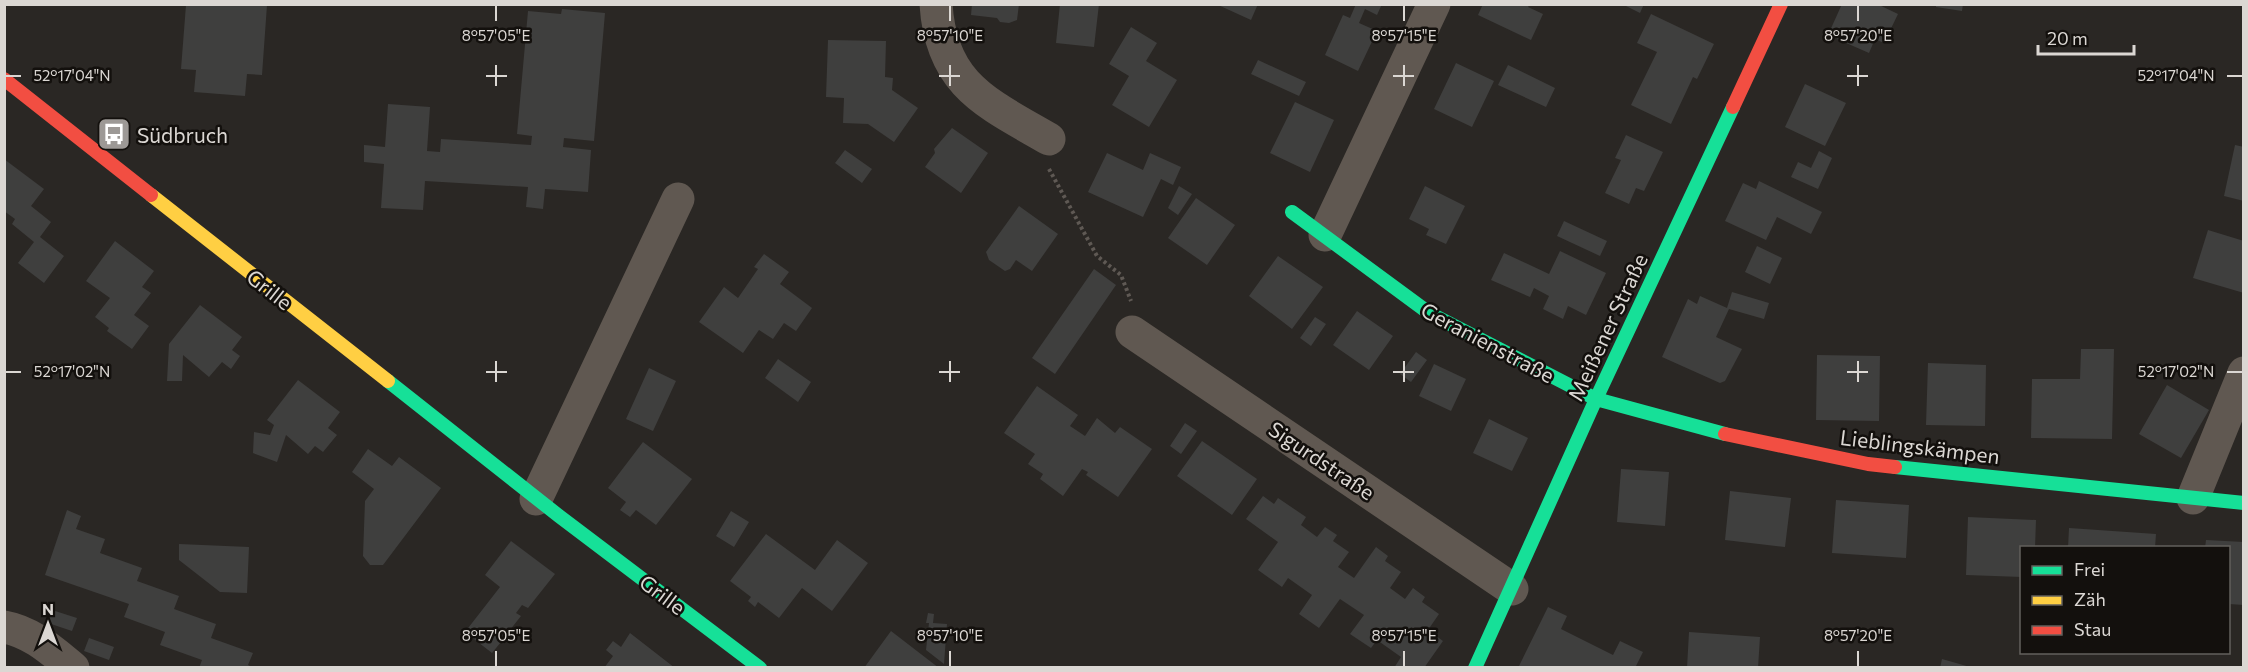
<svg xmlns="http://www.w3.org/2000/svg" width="2248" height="672" font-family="Commissioner,sans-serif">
	<rect width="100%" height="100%" fill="#2a2724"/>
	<!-- building -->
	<path fill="#3f3f3e" d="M972 4H1019L1017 20 1009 23 1000 22 997 18 971 15Z
		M1060 4H1099L1094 47 1056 43Z
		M1216 4H1258L1251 20Z
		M1356 4H1382L1377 15 1365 9 1359 23 1377 31 1358 71 1325 55 1343 15 1350 18Z
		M1483 4H1530L1528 7 1543 14 1531 40 1478 15Z
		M1622 4H1644L1640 13Z
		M1842 4H1877L1898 14 1884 43 1875 39 1869 53 1828 35Z
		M1936 4H1963L1962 11 1936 7Z
		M186 5H267L262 75 247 74 245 96 194 92 196 70 181 69Z
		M562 9 605 13 594 141 564 138 563 147 591 150 588 192 545 189 543 209 526 207 528 187 425 181 423 210 381 208 384 164 364 162V145L385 147 388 104 430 107 427 151 440 152 441 139 531 145 532 136 517 134 528 11 561 14Z
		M1651 14 1714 44 1697 79 1693 77 1671 124 1631 105 1657 52 1637 43Z
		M1131 27 1157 43 1146 61 1177 80 1149 127 1112 105 1129 76 1109 64Z
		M828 40 886 41 885 77 893 78 892 90 918 108 894 142 868 124 843 123 844 98 826 97Z
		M1258 60 1306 82 1299 96 1251 74Z
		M1456 63 1494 81 1472 127 1434 109Z
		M1508 65 1555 88 1546 107 1498 85Z
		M1805 84 1846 103 1825 146 1785 127Z
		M1295 102 1334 120 1310 172 1270 153Z
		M952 128 988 153 961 193 925 167 935 153 934 149Z
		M1626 135 1663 152 1644 191 1636 188 1629 204 1605 193 1621 160 1615 158Z
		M2235 145 2244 147V201L2224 196Z
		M845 150 872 169 862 183 835 163Z
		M1819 151 1832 158 1818 189 1791 177 1798 162 1811 168Z
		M1107 153 1143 170 1150 153 1181 167 1173 185 1161 179 1143 217 1088 192Z
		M4 159 44 189 31 206 51 222 40 237 64 256 44 283 18 263 34 242 12 224 15 219 4 211Z
		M1759 181 1822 212 1811 234 1777 217 1766 240 1725 221 1743 183 1756 189Z
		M1179 186 1192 194 1178 215 1168 208Z
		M1425 186 1465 206 1446 244 1426 235 1429 229 1409 219Z
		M1196 198 1235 225 1207 265 1168 238Z
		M1019 206 1058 234 1032 271 1016 260 1010 269 1005 271 989 260 986 252Z
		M1564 221 1607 241 1600 256 1557 236Z
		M2208 230 2244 241V293L2193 278Z
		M115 241 154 271 142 287 151 293 134 315 149 326 132 349 107 331 109 328 95 317 110 298 86 281Z
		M1757 246 1782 258 1770 284 1745 272Z
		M1560 251 1606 273 1586 315 1568 306 1563 319 1543 309 1549 296 1534 288 1530 297 1491 280 1504 253 1549 274Z
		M764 254 789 272 780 284 812 308 796 331 784 323 773 339 759 330 743 353 699 322 724 287 738 298 758 269 754 267Z
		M1278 256 1323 287 1292 329 1249 296Z
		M1094 269 1116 285 1055 374 1032 358Z
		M1732 292 1769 303 1764 319 1729 309 1716 337 1742 349 1725 381 1720 383 1662 357 1688 299 1697 304 1700 296 1727 308Z
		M200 305 242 337 232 350 240 356 231 369 222 362 209 377 183 355 182 381H167L169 344Z
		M1357 311 1393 336 1369 370 1333 345Z
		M1315 317 1326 324 1311 346 1300 338Z
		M2081 349H2114L2112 439 2031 438 2032 379H2080Z
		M1416 352 1427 360 1411 382 1400 374Z
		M1817 355 1880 356 1879 421 1816 420Z
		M778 359 811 382 798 402 765 378Z
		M1928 363 1986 365 1985 426 1926 425Z
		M1434 364 1466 379 1451 411 1419 396Z
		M649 368 676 381 653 431 626 419Z
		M298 380 340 412 328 428 337 435 323 452 315 446 308 454 286 435 277 462 253 453 254 432 270 435 274 425 267 420Z
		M2167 385 2209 410 2181 458 2139 434Z
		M1037 386 1078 415 1070 426 1085 436 1097 418 1115 433 1120 427 1152 449 1118 497 1086 475 1088 472 1082 469 1063 496 1040 479 1043 474 1028 464 1035 454 1004 433Z
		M1489 419 1528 438 1512 471 1473 453Z
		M1185 423 1197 431 1181 454 1170 446Z
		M1202 441 1257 479 1232 515 1177 476Z
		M643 442 692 479 656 525 636 510 630 517 620 510 626 502 608 488Z
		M368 449 392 466 399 457 441 488 383 565H370L363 556 365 501 374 489 352 472Z
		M1621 469 1669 472 1665 526 1617 522Z
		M1730 491 1791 498 1785 547 1725 540Z
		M1263 496 1274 504 1278 498 1306 517 1301 525 1317 537 1325 527 1337 535 1333 541 1349 552 1338 567 1354 578 1376 547 1388 556 1385 561 1401 572 1390 588 1405 599 1413 588 1425 597 1422 602 1439 614 1428 630 1443 641 1424 668H1394L1401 657 1377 640 1371 648 1350 634 1364 615 1340 599 1319 628 1299 614 1312 595 1288 578 1282 587 1258 570 1278 542 1246 519Z
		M1836 500 1909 505 1906 558 1832 553Z
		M67 510 81 516 76 529 105 539 100 553 142 568 137 581 179 596 174 609 216 624 211 638 253 653 248 665 254 668H199L202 660 160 645 165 632 124 617 129 604 45 575Z
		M731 511 749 522 734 547 716 536Z
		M1968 517 2036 520 2035 548H2022V577L1966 575Z
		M2069 528 2156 534 2155 548H2068Z
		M766 534 815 570 837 540 868 563 832 611 802 588 779 618 758 602 755 607 748 601 751 597 730 581Z
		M2206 540 2244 542V605L2229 604V548H2205Z
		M511 541 555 574 528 608 522 605 516 613 521 616 503 639 506 641 503 644 501 642 492 653 465 632 500 587 485 575Z
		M179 544 249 547 247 593 220 592 179 560Z
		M1548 607 1567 616 1561 629 1613 655 1620 641 1643 652 1635 668 1519 666Z
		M52 610 77 618 72 631 48 623Z
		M928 613 934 614 933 623 947 624 944 664 926 650 929 623H926Z
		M891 631 939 668H864Z
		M1689 632 1760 637 1758 668H1687Z
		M630 633 675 668H604L613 656 606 650 613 641 621 647Z
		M89 638 114 647 109 660 84 651Z
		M1942 659 1970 667V668H1940Z"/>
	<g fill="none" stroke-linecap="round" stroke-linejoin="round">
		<!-- path -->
		<path stroke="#5f5954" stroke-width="4" stroke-dasharray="3 3" stroke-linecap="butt" d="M1049 169 1097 256 1121 275 1131 301"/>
		<!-- street -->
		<path stroke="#605851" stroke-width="33" d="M936 4C941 85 987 103 1049 139
			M1325 235 1434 4
			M1132 332 1512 589
			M2193 498 2244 373
			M536 499 678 199
			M4 627C32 632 52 651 73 668"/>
		<!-- fast -->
		<path stroke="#16e098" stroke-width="14" d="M1292 212 1429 313 1596 399 1725 434
			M388 381 559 516 760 668
			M1895 467 2244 503
			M1475 668 1596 399 1733 107"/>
		<!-- slow -->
		<path stroke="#ffcf43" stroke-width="14" d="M151 195 388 381"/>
		<!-- jam -->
		<path stroke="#f24e42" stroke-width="14" d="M4 79 151 195
			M1733 107 1781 4
			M1725 434 1868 464 1895 467"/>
	</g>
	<!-- ticks -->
	<path fill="none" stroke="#dbd7d3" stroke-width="2" d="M496 6V21M950 6V21M1404 6V21M1858 6V21M496 65V86M950 65V86M1404 65V86M1858 65V86M6 76H21M486 76H507M939 76H960M1393 76H1414M1847 76H1868M2227 76H2242M496 361V382M950 361V382M1404 361V382M1858 361V382M6 372H21M486 372H507M939 372H960M1393 372H1414M1847 372H1868M2227 372H2242M496 651V666M950 651V666M1404 651V666M1858 651V666"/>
	<!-- icons -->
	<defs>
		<g id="bus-square" transform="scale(1.725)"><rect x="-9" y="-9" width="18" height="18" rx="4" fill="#9d9996" stroke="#13100d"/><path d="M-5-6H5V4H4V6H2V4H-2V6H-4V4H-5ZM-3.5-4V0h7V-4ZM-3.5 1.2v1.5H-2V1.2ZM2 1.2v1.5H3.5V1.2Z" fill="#fff"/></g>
	</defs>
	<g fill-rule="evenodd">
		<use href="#bus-square" x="114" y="134"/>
	</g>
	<g text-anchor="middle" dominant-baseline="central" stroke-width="5" stroke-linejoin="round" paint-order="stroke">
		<!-- poi labels -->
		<g font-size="21" fill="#dbd7d3" stroke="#13100d" text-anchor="start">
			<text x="137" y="134">Südbruch</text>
		</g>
		<!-- street labels -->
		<g font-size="21" fill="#dbd7d3" stroke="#13100d">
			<text transform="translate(270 289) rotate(38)">Grille</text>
			<text transform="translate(1607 327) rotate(-65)">Meißener Straße</text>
			<text transform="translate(1488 342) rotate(28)">Geranienstraße</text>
			<text transform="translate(1920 446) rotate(7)">Lieblingskämpen</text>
			<text transform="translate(1322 460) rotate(34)">Sigurdstraße</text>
			<text transform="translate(663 594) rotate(37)">Grille</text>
		</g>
	</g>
	<g font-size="15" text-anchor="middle" fill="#dbd7d3" stroke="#13100d" stroke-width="5" stroke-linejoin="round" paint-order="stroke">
		<text x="496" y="41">8°57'05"E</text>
		<text x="950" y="41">8°57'10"E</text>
		<text x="1404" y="41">8°57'15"E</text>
		<text x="1858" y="41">8°57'20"E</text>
		<text x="72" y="81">52°17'04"N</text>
		<text x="2176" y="81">52°17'04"N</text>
		<text x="72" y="377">52°17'02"N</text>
		<text x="2176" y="377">52°17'02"N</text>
		<text x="496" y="641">8°57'05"E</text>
		<text x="950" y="641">8°57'10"E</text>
		<text x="1404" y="641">8°57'15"E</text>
		<text x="1858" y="641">8°57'20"E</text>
	</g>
	<!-- border -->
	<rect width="2248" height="672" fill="none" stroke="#dbd7d3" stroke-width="12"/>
	<!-- legend -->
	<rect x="2020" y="546" width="210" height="108" fill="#13100d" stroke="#63605c" stroke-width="1.5"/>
	<rect x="2032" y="566" width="30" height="9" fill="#16e098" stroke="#63605c" stroke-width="1.5"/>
	<text x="2074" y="576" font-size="18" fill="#dbd7d3">Frei</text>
	<rect x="2032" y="596" width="30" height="9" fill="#ffcf43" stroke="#63605c" stroke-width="1.5"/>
	<text x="2074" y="606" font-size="18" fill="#dbd7d3">Zäh</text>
	<rect x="2032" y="626" width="30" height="9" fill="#f24e42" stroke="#63605c" stroke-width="1.5"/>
	<text x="2074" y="636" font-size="18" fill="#dbd7d3">Stau</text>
	<!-- north arrow -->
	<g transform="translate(48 624)" stroke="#13100d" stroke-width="4.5" paint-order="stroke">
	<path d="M0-4.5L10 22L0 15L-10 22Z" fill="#dbd7d3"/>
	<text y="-9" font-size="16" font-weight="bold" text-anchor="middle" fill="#dbd7d3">N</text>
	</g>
	<!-- scale -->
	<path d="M2038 45v9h96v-9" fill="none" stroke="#dbd7d3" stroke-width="3"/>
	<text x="2047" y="45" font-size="18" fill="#dbd7d3" stroke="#13100d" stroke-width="4.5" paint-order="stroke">20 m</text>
</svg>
